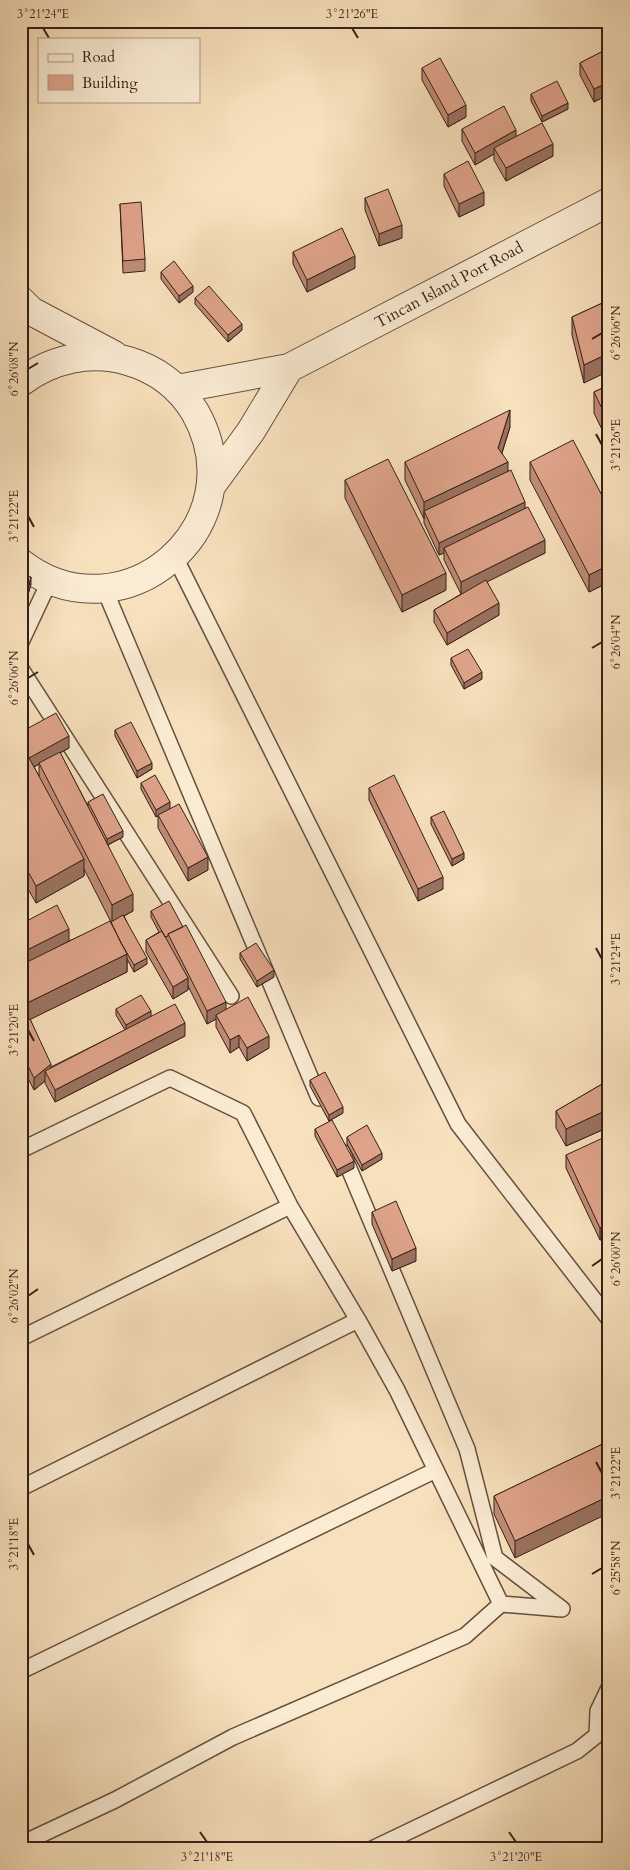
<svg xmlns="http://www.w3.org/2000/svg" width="630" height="1870" font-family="Cardo,serif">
	<rect width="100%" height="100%" fill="#f7e0bc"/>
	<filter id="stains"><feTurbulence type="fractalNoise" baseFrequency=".004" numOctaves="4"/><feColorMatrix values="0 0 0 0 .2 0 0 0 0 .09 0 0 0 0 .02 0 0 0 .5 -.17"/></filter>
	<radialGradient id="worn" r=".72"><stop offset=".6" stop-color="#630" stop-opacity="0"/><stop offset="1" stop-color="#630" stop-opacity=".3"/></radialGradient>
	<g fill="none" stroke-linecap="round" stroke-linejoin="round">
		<!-- service casing -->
		<g stroke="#664f40" stroke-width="18">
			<path id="service" d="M21 22 22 21
				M175 557 458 1124 609 1319
				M104 588 319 1098
				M21 642 50 580
				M21 669 231 996
				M21 1150 170 1078 243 1113 290 1206 358 1320 397 1390 501 1604 562 1609 495 1558 467 1449 342 1152
				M21 1338 290 1206
				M21 1488 358 1320
				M21 1671 436 1470
				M21 1844 115 1800 233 1737 465 1636 501 1604
				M372 1849 577 1751 597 1735 598 1711 609 1688"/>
		</g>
		<!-- minor casing -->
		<g stroke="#664f40" stroke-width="30">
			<path id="minor" d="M177 389 289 368 609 202
				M211 486 251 431 289 368"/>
		</g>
		<!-- tertiary casing -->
		<g stroke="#664f40" stroke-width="30">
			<path id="tertiary" d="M21 301 31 311 114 355
				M21 382C51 359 91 350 128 361 156 369 180 387 195 412 259 525 123 642 21 563"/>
		</g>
		<!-- service -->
		<use href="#service" stroke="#faebd3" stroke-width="15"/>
		<!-- minor -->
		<use href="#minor" stroke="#faebd3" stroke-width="28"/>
		<!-- tertiary -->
		<use href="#tertiary" stroke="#faebd3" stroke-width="28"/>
	</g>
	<!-- wall -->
	<path fill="#bf8c76" stroke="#361f17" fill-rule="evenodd" d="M609 48V94L594 102 580 75V63Z
		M422 68 466 117 448 127 422 80Z
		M531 94 568 109 542 122 531 101Z
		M462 129 516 136 553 156 506 181 494 160V154L475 165 462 141Z
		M444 174 484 205 459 217 444 186Z
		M365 198 402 238 379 246 365 210Z
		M120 204 145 259V271L123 273Z
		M293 252 355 268 307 292 293 264Z
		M161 272 193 292 179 303 161 279Z
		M195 298 242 330 228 342 195 304Z
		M609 300 584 383 572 335V317Z
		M609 385V444L594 413V392Z
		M510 427 502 453 508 471 525 508 545 553 487 581 499 615 447 645 434 622V610L461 594 444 560V553L439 555 424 523V519L405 480V462Z
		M530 462 609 509V582L589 592 530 480Z
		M345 480 446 590 402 612 345 498Z
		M21 575 31 584 27 598 21 597Z
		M451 658 482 679 464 689 451 665Z
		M115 730 152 769 137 778 115 736Z
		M21 732 69 748 60 753 88 806V802L123 837 108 845 133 911 124 916 147 964 134 972 127 959V972L30 1019 51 1067 125 1030 116 1015V1009L151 1016 185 1036 55 1102 45 1083V1081L34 1090 21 1065V924L69 941 111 922 84 869V876L36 903 21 877ZM39 764V776L34 767Z
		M141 783 170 808 208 870 188 881 158 828V815L156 817 141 789Z
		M369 788 443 889 418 901 369 800Z
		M431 817 464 859 452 866 431 824Z
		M151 911 226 1010 269 1048 247 1061 239 1047 230 1053 216 1027V1019L207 1024 188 986V990L173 999 146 952V940L159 932 151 917Z
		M240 953 274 977 257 987 240 959Z
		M310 1080 343 1113 329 1121 310 1086Z
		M609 1080V1127L566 1146 556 1128V1111Z
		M315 1129 354 1168 337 1177 315 1136Z
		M347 1137 382 1159 362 1171 347 1144Z
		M609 1146V1236L600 1240 566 1168V1155Z
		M372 1212 416 1261 392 1271 372 1224Z
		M609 1441 515 1558 494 1514V1496Z"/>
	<!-- shaded-wall -->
	<path fill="#9b7260" stroke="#361f17" d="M609 82V94L594 102V89Z
		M568 103V109L542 122V116Z
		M466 105V117L448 127V115Z
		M516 130V142L494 148V154L475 165V153Z
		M553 144V156L506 181V168Z
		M484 192V205L459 217V204Z
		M402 225V238L379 246V234Z
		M355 256V268L307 292V280Z
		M193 286V292L179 303V296Z
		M242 324V330L228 342V335Z
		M609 353V371L584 383V365Z
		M510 410V427L498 465V448Z
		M508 462V479L424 511V519V502Z
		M525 502V514L444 548V553L439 555V543Z
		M545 540V553L461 595V582Z
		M609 565V582L589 592V575Z
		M446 573V590L402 612V595Z
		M31 577V584L27 598V592Z
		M499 603V615L447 645V633Z
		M482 672V679L464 689V683Z
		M69 736V748L26 771V759Z
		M152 763V769L137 778V771Z
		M170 802V809L156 817V810Z
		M123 831V837L107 845V839Z
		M464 853V859L452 866V859Z
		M208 857V870L188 881V868Z
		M84 859V876L36 903V886Z
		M443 877V889L418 901V889Z
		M133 894V911L112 922V905Z
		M69 929V941L21 966V953Z
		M127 954V972L21 1024V1006Z
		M147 958V964L134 972V965Z
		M274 970V977L257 987V981Z
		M188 978V990L173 999V987Z
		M226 1002V1014L216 1015V1019L207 1024V1011Z
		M151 1011V1017L126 1031V1025Z
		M185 1023V1036L55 1102V1090Z
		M239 1035V1047L230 1053V1040Z
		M269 1036V1048L247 1061V1048Z
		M51 1064V1076L45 1071V1081L34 1090V1078Z
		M343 1107V1113L329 1121V1115Z
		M609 1109V1127L566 1146V1129Z
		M382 1153V1159L362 1171V1165Z
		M354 1161V1168L337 1177V1170Z
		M609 1224V1236L600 1240V1228Z
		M416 1248V1261L392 1271V1259Z
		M609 1496V1513L515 1558V1541Z"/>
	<!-- building -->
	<path fill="#dea389" stroke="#361f17" d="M609 48V82L594 89 580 63Z
		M440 58 466 105 448 115 422 68Z
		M557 81 568 103 542 116 531 94Z
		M504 106 516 130 475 153 462 129Z
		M542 123 553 144 506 168 494 148Z
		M468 161 484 192 459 204 444 174Z
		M388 189 402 225 379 234 365 198Z
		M141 202 145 259 123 261 120 204Z
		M342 228 355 256 307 280 293 252Z
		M174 261 193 286 179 296 161 272Z
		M209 286 242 324 228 335 195 298Z
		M609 300V353L584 365 572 317Z
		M609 385V423L594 392Z
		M510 410 498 448 508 462 424 502 405 462Z
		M573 440 609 509V565L589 575 530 462Z
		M388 459 446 573 402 595 345 480Z
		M511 470 525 502 439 543 424 511Z
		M528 507 545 540 461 582 444 548Z
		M21 575 31 577 27 592 21 591Z
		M486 580 499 603 447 633 434 610Z
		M468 649 482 672 464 683 451 658Z
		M56 713 69 736 29 758 28 756 25 757 21 750V732Z
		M131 722 152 763 137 771 115 730Z
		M60 752 133 894 112 905 39 763Z
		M28 756 84 859 36 886 21 859V760Z
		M155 775 170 802 156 810 141 783Z
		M394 775 443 877 418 889 369 788Z
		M103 794 123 831 107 839 88 802Z
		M179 804 208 857 188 868 158 815Z
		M444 811 464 853 452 859 431 817Z
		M169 901 183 927 168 934V936L165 937 151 911Z
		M57 905 69 929 21 953V924Z
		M123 915 147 958 134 965 121 943 111 922Z
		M110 921 127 954 21 1006V965Z
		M186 925 226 1002 207 1011 168 934Z
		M162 931 188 978 173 987 146 940Z
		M256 943 274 970 257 981 240 953Z
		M141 995 151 1011 126 1025 116 1009Z
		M248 997 269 1036 247 1048 239 1035 230 1040 216 1015Z
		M175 1004 185 1023 55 1090 45 1071Z
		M30 1019 51 1064 34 1078 21 1052V1023Z
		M325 1072 343 1107 329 1115 310 1080Z
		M609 1080V1109L566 1129 556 1111Z
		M332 1120 354 1161 337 1170 315 1129Z
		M367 1125 382 1153 362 1165 347 1137Z
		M605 1137 609 1146V1224L600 1228 566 1155Z
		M396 1201 416 1248 392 1259 372 1212Z
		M609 1441V1496L515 1541 494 1496Z"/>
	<!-- ticks -->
	<path fill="none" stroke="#361f17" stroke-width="2" d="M43 28 49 38M352 28 358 38M592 339 602 333M28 369 38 363M596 434 602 445M28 516 34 527M592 648 602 642M28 678 38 672M596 948 602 959M28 1030 34 1041M592 1266 602 1259M28 1296 38 1289M596 1462 602 1473M28 1544 34 1555M592 1574 602 1568M200 1832 207 1842M509 1832 516 1842"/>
	<g text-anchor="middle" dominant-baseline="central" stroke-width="4.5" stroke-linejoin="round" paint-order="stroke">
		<!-- street labels -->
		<g font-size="16" fill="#361f17" stroke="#faebd3">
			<text transform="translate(449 285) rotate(-28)">Tincan Island Port Road</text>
		</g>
	</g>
	<!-- margin -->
	<rect width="630" height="1870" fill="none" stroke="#f7e0bc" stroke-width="55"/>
	<!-- legend -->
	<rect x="38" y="38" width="162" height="65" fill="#faebd3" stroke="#ac9988"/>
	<rect x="48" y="54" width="25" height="8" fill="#faebd3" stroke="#ac9988"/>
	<text x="82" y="62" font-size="15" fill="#361f17">Road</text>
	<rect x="48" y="75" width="25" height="15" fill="#dea389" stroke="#ac9988"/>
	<text x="82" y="88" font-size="15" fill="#361f17">Building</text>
	<rect x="28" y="28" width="574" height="1814" fill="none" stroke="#361f17" stroke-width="2"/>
	<g font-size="12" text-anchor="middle" fill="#361f17">
		<text x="43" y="18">3°21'24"E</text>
		<text x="352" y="18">3°21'26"E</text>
		<text transform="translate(616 333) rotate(-90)" y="4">6°26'06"N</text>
		<text transform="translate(14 369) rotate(-90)" y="4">6°26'08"N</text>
		<text transform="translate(616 445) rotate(-90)" y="4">3°21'26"E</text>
		<text transform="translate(14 516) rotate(-90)" y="4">3°21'22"E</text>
		<text transform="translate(616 642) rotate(-90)" y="4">6°26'04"N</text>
		<text transform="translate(14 678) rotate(-90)" y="4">6°26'06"N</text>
		<text transform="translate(616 959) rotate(-90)" y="4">3°21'24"E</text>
		<text transform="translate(14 1030) rotate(-90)" y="4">3°21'20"E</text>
		<text transform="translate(616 1259) rotate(-90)" y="4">6°26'00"N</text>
		<text transform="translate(14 1296) rotate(-90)" y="4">6°26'02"N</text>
		<text transform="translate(616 1473) rotate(-90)" y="4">3°21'22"E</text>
		<text transform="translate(14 1544) rotate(-90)" y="4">3°21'18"E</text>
		<text transform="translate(616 1568) rotate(-90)" y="4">6°25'58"N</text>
		<text x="207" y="1861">3°21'18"E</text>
		<text x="516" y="1861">3°21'20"E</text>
	</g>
	<rect width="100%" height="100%" filter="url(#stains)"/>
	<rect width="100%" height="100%" fill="url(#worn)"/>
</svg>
